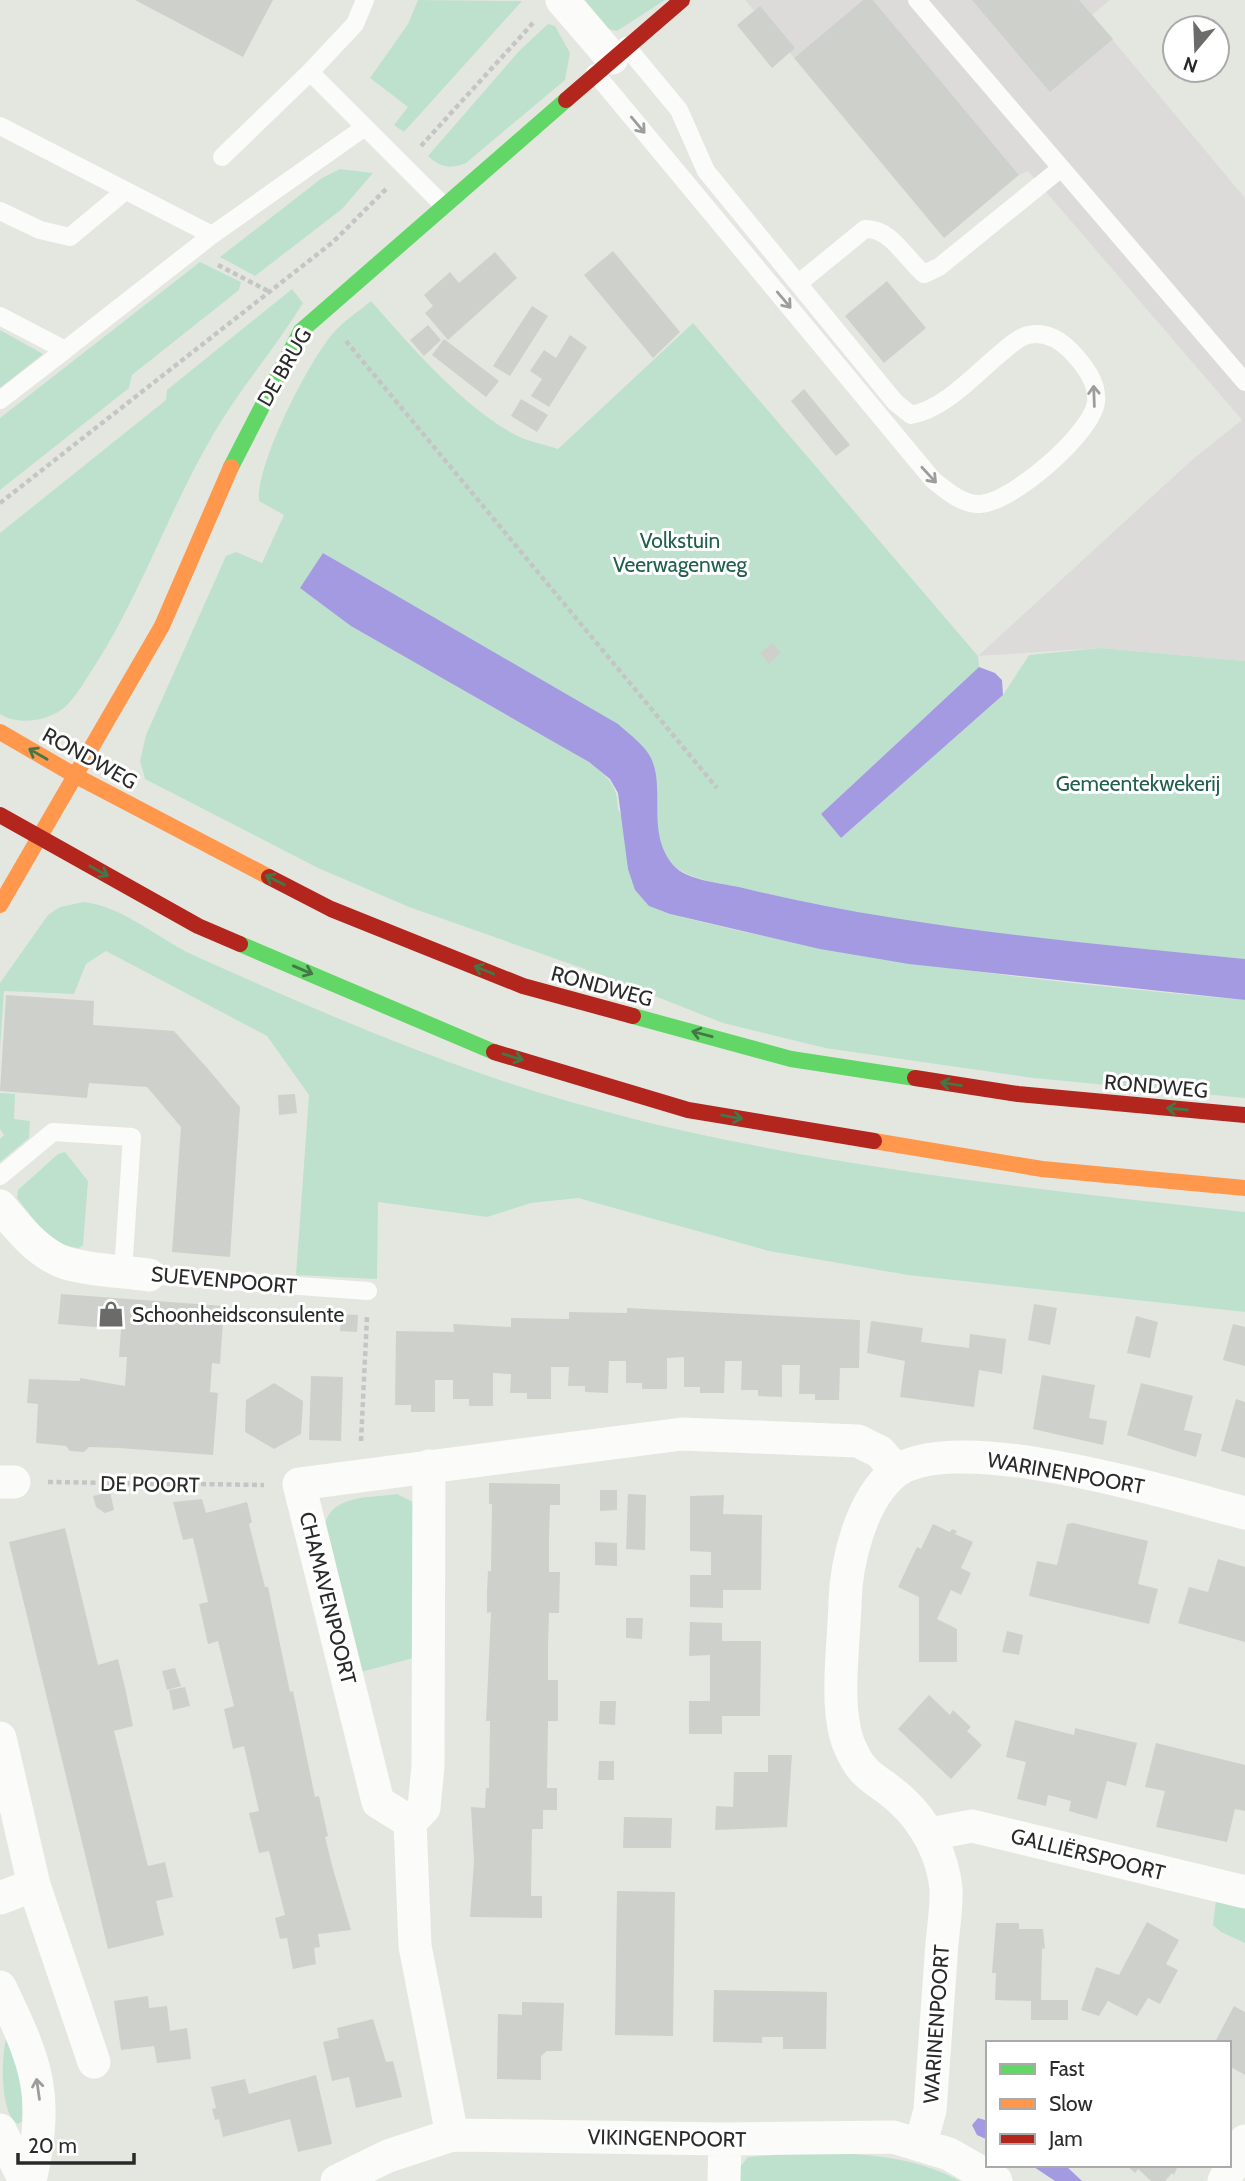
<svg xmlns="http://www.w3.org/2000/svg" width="1245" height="2181" font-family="Cabin,sans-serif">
	<rect width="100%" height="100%" fill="#e4e7e0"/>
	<!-- industrial -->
	<path fill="#dcdbda" d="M745 0H863L794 58Z
		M873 0H1110L1092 15 1245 198V661L1101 648 978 656 1193 459 1242 420 1028 171 1019 175Z"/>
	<!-- green -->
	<path fill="#bee1ce" d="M418 0 522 1 404 132 394 125 408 107 370 78 408 24Z
		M585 0H665L617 31 609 29Z
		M548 24 555 26 570 53 565 80 466 163C450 170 440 167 428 156L519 51Z
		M340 169 373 173 342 209 255 276 220 257 322 178Z
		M200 262 241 282 239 290 132 375 129 388 0 490V418Z
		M292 289 303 303C274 350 237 392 210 440 168 513 141 593 96 664 86 678 78 695 65 707 49 721 18 726 0 714V533L166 400 167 390Z
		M371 301C411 346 459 403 512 433 525 441 543 444 558 449L693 323 978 656 979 667 821 814 841 838 1003 695 1029 655 1101 648 1245 661V959C1079 942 913 930 751 890 728 884 695 882 675 867 654 850 655 805 656 781L324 553 301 589 589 762C607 776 618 785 618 809L670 914C859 963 1051 982 1245 1000V1098L1033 1078 825 1048 723 1023 599 974 409 907 318 868 145 779 140 761 146 735 226 556 236 552 262 563 284 515 259 501C256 464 308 362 334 332 345 320 359 311 371 301Z
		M0 330 43 354 0 388Z
		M84 902C124 907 157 938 193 955 291 999 389 1042 491 1077 733 1159 992 1184 1245 1212V1312L908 1275 769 1251 578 1198 531 1203 487 1217 378 1202 377 1279 296 1275 309 1095 267 1036 106 951 86 964 74 994 4 991 0 1048V983L48 915 60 907Z
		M0 1093 15 1094 14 1119 30 1121 29 1138 0 1162V1139L4 1135 0 1129Z
		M65 1152 88 1181 83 1245 79 1248C47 1246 37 1222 17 1198L18 1190 58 1154Z
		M397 1494 415 1503 417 1657 361 1672 325 1523C334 1494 371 1498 397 1494Z
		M1216 1899 1245 1906V1943L1221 1932 1213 1925Z
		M6 2039 24 2067 22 2121 18 2124C0 2115 1 2059 6 2039Z
		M801 2153C856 2153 910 2154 960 2181H737L736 2172 748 2157Z"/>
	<!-- water -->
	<path fill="#a49ae2" d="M323 553 618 724C629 734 649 748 653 763 664 794 647 834 673 865 687 881 723 883 743 888 908 928 1076 942 1245 959V1000L909 964 820 949 670 914 649 906 635 890 628 869 618 793 610 779 589 762 351 626 300 588Z
		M979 667 995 673 1002 680 1003 695 841 838 821 814Z
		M978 2118 988 2121V2140L977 2135 972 2125Z
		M1031 2165H1065L1082 2181H1055Z"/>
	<!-- building -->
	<path fill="#ced0cb" d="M135 0H273L243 57Z
		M863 0H873L1019 175 944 238 794 58Z
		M972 0H1079L1113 39 1050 92Z
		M760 6 795 48 772 68 737 25Z
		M613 251 680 332 653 358 584 275Z
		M495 252 517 278 448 340 425 313 433 306 424 295 450 272 459 283Z
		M887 281 926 328 884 363 845 316Z
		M532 306 548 316 510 376 493 366Z
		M428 325 441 340 424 356 410 340Z
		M570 335 587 347 549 407 531 396 542 379 530 371 544 350 556 358Z
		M444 339 499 381 486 397 432 355Z
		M804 389 850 445 836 456 791 401Z
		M521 399 548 415 537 432 511 416Z
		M772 643 781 653 769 664 760 653Z
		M6 995 94 1001 93 1025 174 1031 208 1069 240 1107 230 1257 172 1252 181 1127 147 1087 89 1083 87 1098 0 1091Z
		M295 1094 297 1113 279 1115 278 1095Z
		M61 1294 224 1306 220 1364 212 1363 210 1392 218 1393 213 1455 119 1448 89 1447 84 1452 70 1451 66 1446 36 1443 38 1404 27 1403 29 1379 80 1381V1378L125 1386 127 1357H119L121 1329 58 1324Z
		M1034 1304 1057 1308 1050 1345 1028 1340Z
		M627 1308 860 1320 859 1368H840L839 1400H815V1394H799L800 1365H782V1397L758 1396V1390H741L742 1361H725L724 1393H700V1387H684V1357L667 1358V1389H642V1383H626V1361H609L608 1393 585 1392V1386H568L569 1367H551V1399H527V1393H510L511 1374 493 1373V1406H469V1399H453V1380H435V1412H411V1405H395L396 1331 454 1332 453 1324 511 1327V1318L569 1319V1312L627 1313Z
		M341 1314 358 1315 357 1332 340 1331Z
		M1136 1316 1158 1322 1150 1358 1127 1353Z
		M871 1321 923 1328 921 1342 944 1345 969 1348 970 1334 1006 1339 1002 1374 979 1370 974 1407 900 1397 905 1361 867 1353Z
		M1233 1324 1245 1327V1366L1223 1360Z
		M1042 1375 1095 1385 1089 1418 1107 1421 1103 1445 1033 1429Z
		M311 1376 343 1377 341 1441 309 1440Z
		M274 1383 303 1401 301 1434 274 1449 245 1432 246 1400Z
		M1141 1383 1193 1396 1184 1430 1202 1434 1196 1457 1127 1435Z
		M1236 1399 1245 1402V1458L1221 1451Z
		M489 1483 560 1484V1505H550L549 1539V1572H560L559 1613H549L548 1646V1680H558V1721H548L547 1788H557V1810H543V1829H532L531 1896H542V1918L470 1917 474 1862 471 1807 485 1808 486 1788H489L490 1721H486L491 1612 487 1613V1592L488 1571H491L492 1504H489Z
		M600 1490H617V1510L600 1511Z
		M110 1492 114 1510 105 1513 96 1507 93 1496Z
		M628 1494 646 1495 645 1550 626 1549Z
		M724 1495 723 1514 762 1515 761 1590H723V1608L690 1607V1575H711V1552L690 1551V1496Z
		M202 1499 206 1513 247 1502 252 1522 249 1524 265 1587H268L290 1692 293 1691 315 1797 319 1796 328 1836 325 1837 333 1869 351 1930 318 1934 320 1947 314 1948 316 1964 293 1969 287 1938 280 1939 275 1918 285 1915 269 1851 259 1853 249 1813 259 1811 244 1746 233 1749 224 1709 234 1706 218 1641 208 1644 199 1604 208 1602 193 1538 183 1540 173 1502Z
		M1073 1523 1148 1541 1138 1584 1158 1589 1149 1624 1029 1596 1037 1561 1057 1565 1067 1524Z
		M933 1524 950 1532 952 1529 957 1531 955 1534 973 1542 961 1568 971 1573 961 1595 951 1590 937 1619 957 1629V1662H919V1597L898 1587 917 1547 921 1549Z
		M65 1528 98 1665 118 1659 126 1692 133 1726 114 1731 148 1866 165 1862 173 1897 156 1901 164 1935 108 1949 9 1542Z
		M595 1542 617 1543V1566L595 1565Z
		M1218 1559 1245 1567V1642L1178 1623 1189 1587 1208 1592Z
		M626 1618H643L642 1639 626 1638Z
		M690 1622 722 1623V1641H761L760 1716H722V1734H689V1701H710V1655L689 1656Z
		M1007 1631 1023 1635 1019 1655 1002 1652Z
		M175 1668 181 1686 167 1690 162 1671Z
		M185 1687 190 1706 173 1710 169 1690Z
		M929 1695 950 1715 953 1710 971 1727 967 1731 982 1745 951 1779 898 1729Z
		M600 1701H616L615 1725 599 1724Z
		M1015 1720 1074 1735 1075 1728 1137 1743 1126 1786 1107 1781 1097 1819 1069 1811 1071 1801 1048 1795 1046 1806 1017 1799 1026 1762 1006 1757Z
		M1156 1743 1245 1765V1811L1235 1809 1227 1842 1156 1827 1165 1791 1145 1787Z
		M768 1755H792L787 1827 715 1830 716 1806 733 1807 734 1772H768Z
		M599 1761H614V1780H598Z
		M624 1817 672 1818 671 1848H623Z
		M617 1891 675 1892 673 2036 615 2035Z
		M1147 1922 1179 1940 1166 1964 1178 1970 1160 2004 1148 1998 1137 2016 1108 2001 1099 2016 1081 2010 1096 1967 1119 1975Z
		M996 1923H1019V1929H1043L1045 1949 1042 1948 1041 2000H1068V2020H1031V2001L995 2000 996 1973H992Z
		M714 1990 827 1992 826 2049H783V2037H762V2043L713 2042Z
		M148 1996 149 2008 167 2006 170 2031 187 2028 191 2059 157 2063 154 2046 121 2050 114 2001Z
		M522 2002 564 2003 562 2051H547L541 2056V2080L497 2079 498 2014 522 2015Z
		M1234 2006 1245 2012V2075L1229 2066V2043L1216 2040Z
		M373 2019 386 2062 393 2061 402 2097 356 2108 349 2077 332 2081 323 2042 339 2038 337 2028Z
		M316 2075 332 2144 298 2152 290 2119 223 2137 219 2119 215 2120 212 2109 216 2108 211 2087 245 2079 249 2094Z
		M1126 2165H1178L1174 2175 1172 2173 1165 2181H1151L1138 2169 1135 2173Z"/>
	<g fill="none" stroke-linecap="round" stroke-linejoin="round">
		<!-- path -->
		<path stroke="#c5c5c5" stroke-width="4.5" stroke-dasharray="5 3.5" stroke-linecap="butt" d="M421 146 533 23
			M218 265 270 292
			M346 341 717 788
			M0 503 333 242 387 188
			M361 1441 367 1317
			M48 1482 264 1485"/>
		<!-- lane -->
		<path stroke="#fbfbfa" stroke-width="18" d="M365 0 355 24 310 72 443 205
			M917 0 1245 382
			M595 73 933 480C946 490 962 505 980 504 1011 503 1092 434 1096 402 1098 382 1084 365 1071 351 1060 340 1045 331 1028 335 1019 337 1009 346 1002 352 975 374 945 409 911 415L895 402 706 171 679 110 626 46
			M0 126 212 235 365 127
			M222 157 310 72
			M0 211 40 230 70 237 125 191
			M800 282 865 229C891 228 905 258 924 274L939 267 1060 169
			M0 316 65 350 212 235
			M0 400 65 350
			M0 1176 53 1132 132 1137 123 1271
			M149 1275 368 1291"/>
		<!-- street -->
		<path stroke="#fbfbfa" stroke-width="33" d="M562 0 612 58
			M0 1206C18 1227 38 1254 66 1263 92 1271 122 1271 149 1275
			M429 1466 428 1766 424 1808 410 1822 415 1946 452 2135
			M0 1482H14
			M0 1738 34 1885 94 2062
			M410 1822 378 1802 299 1484 682 1434 858 1441 880 1452 896 1471
			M930 1834 972 1826 1245 1892
			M0 1898 34 1885
			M0 1987C38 2066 49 2094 30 2181
			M0 2130 25 2181
			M921 2143 930 2110C934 2059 937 2008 941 1957 942 1935 947 1911 946 1889 943 1856 926 1823 902 1801 877 1777 864 1781 849 1745 834 1707 844 1644 845 1603 846 1562 861 1500 894 1473 953 1426 1174 1495 1245 1513
			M337 2181 388 2156 452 2135 725 2139 893 2137 949 2154 996 2181
			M724 2181 725 2139
			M1224 2181 1245 2141"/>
		<!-- fast -->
		<path stroke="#63d668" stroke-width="16" d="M231 467 301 331 566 100
			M240 944 494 1052
			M633 1016 791 1059 915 1078"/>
		<!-- slow -->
		<path stroke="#ff974d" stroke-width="16" d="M0 732 76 776 269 877
			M0 905 162 626 231 467
			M874 1141 1042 1169 1245 1188"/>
		<!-- jam -->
		<path stroke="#b3261e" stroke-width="16" d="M566 100 682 0
			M0 815 198 926 240 944
			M269 877 331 909 523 986 633 1016
			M494 1052 688 1110 874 1141
			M915 1078 1018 1094 1245 1115"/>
	</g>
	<!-- one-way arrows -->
	<defs><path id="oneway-shaft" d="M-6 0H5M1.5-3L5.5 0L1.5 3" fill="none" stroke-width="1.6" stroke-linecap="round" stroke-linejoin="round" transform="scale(1.75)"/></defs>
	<g stroke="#9d9d9c">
		<use href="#oneway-shaft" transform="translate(638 125) rotate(50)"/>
		<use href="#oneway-shaft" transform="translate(784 300) rotate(50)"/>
		<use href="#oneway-shaft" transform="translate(1094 396) rotate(-92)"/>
		<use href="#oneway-shaft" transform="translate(929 475) rotate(47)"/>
		<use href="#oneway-shaft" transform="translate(38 2089) rotate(-98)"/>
	</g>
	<g stroke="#447746">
		<use href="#oneway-shaft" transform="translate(38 754) rotate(-150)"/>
		<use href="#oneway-shaft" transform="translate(99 871) rotate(29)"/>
		<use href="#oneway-shaft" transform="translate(275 880) rotate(-153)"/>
		<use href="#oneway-shaft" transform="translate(303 970) rotate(23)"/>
		<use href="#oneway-shaft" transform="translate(484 970) rotate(-158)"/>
		<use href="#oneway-shaft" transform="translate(702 1034) rotate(-165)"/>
		<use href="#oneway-shaft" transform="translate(513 1057) rotate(17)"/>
		<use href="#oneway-shaft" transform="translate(951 1084) rotate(-171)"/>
		<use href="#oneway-shaft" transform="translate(1177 1109) rotate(-175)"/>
		<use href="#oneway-shaft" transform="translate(732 1117) rotate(10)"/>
	</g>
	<!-- icons -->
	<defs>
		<g id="shop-bare" transform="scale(2.1)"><path d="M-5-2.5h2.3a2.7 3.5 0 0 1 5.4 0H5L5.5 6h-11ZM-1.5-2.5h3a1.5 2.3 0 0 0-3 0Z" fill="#6b6c6a" stroke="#fff" stroke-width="2.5" paint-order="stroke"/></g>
	</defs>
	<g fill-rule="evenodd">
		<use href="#shop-bare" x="111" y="1314"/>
	</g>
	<g text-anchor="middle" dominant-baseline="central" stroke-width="6" stroke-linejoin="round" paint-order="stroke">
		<!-- street labels -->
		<g font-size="21" fill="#2a2a2a" stroke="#fff">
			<text transform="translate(284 367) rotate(-60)">DE BRUG</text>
			<text transform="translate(90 758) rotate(29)">RONDWEG</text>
			<text transform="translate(602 986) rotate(15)">RONDWEG</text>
			<text transform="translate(1156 1086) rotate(5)">RONDWEG</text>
			<text transform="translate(224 1280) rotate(5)">SUEVENPOORT</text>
			<text transform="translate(1066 1473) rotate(10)">WARINENPOORT</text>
			<text transform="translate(150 1484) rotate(1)">DE POORT</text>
			<text transform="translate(328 1598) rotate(76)">CHAMAVENPOORT</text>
			<text transform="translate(1088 1854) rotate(14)">GALLIËRSPOORT</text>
			<text transform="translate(936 2024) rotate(-86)">WARINENPOORT</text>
			<text transform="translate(667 2138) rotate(1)">VIKINGENPOORT</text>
		</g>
		<!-- park labels -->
		<g font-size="21" fill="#21604b" stroke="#fff">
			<text x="680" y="540">Volkstuin<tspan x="680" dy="24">Veerwagenweg</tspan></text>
			<text x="1138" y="783">Gemeentekwekerij</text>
		</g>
		<!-- poi labels -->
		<g font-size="21" fill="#2a2a2a" stroke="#fff" text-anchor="start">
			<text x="132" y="1314">Schoonheidsconsulente</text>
		</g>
	</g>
	<!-- legend -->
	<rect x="986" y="2041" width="245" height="126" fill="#ffffff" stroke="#aaaaaa" stroke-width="2"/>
	<rect x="1000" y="2064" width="35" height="10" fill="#63d668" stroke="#aaaaaa" stroke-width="2"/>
	<text x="1049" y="2076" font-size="21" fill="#2a2a2a">Fast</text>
	<rect x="1000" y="2099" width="35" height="10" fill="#ff974d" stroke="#aaaaaa" stroke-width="2"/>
	<text x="1049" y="2111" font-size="21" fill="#2a2a2a">Slow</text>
	<rect x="1000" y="2134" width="35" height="10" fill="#b3261e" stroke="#aaaaaa" stroke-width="2"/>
	<text x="1049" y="2146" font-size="21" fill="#2a2a2a">Jam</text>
	<!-- north arrow -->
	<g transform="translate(1196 49) rotate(199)"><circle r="33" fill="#ffffff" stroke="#aaaaaa" stroke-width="2"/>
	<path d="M0-5L12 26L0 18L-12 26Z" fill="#6b6c6a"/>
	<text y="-10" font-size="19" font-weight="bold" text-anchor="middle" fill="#2a2a2a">N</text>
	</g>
	<!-- scale -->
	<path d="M18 2153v10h116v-10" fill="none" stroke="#2a2a2a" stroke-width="3.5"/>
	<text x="28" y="2153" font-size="21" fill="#2a2a2a" stroke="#ffffff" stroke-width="5" paint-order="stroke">20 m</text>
</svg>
